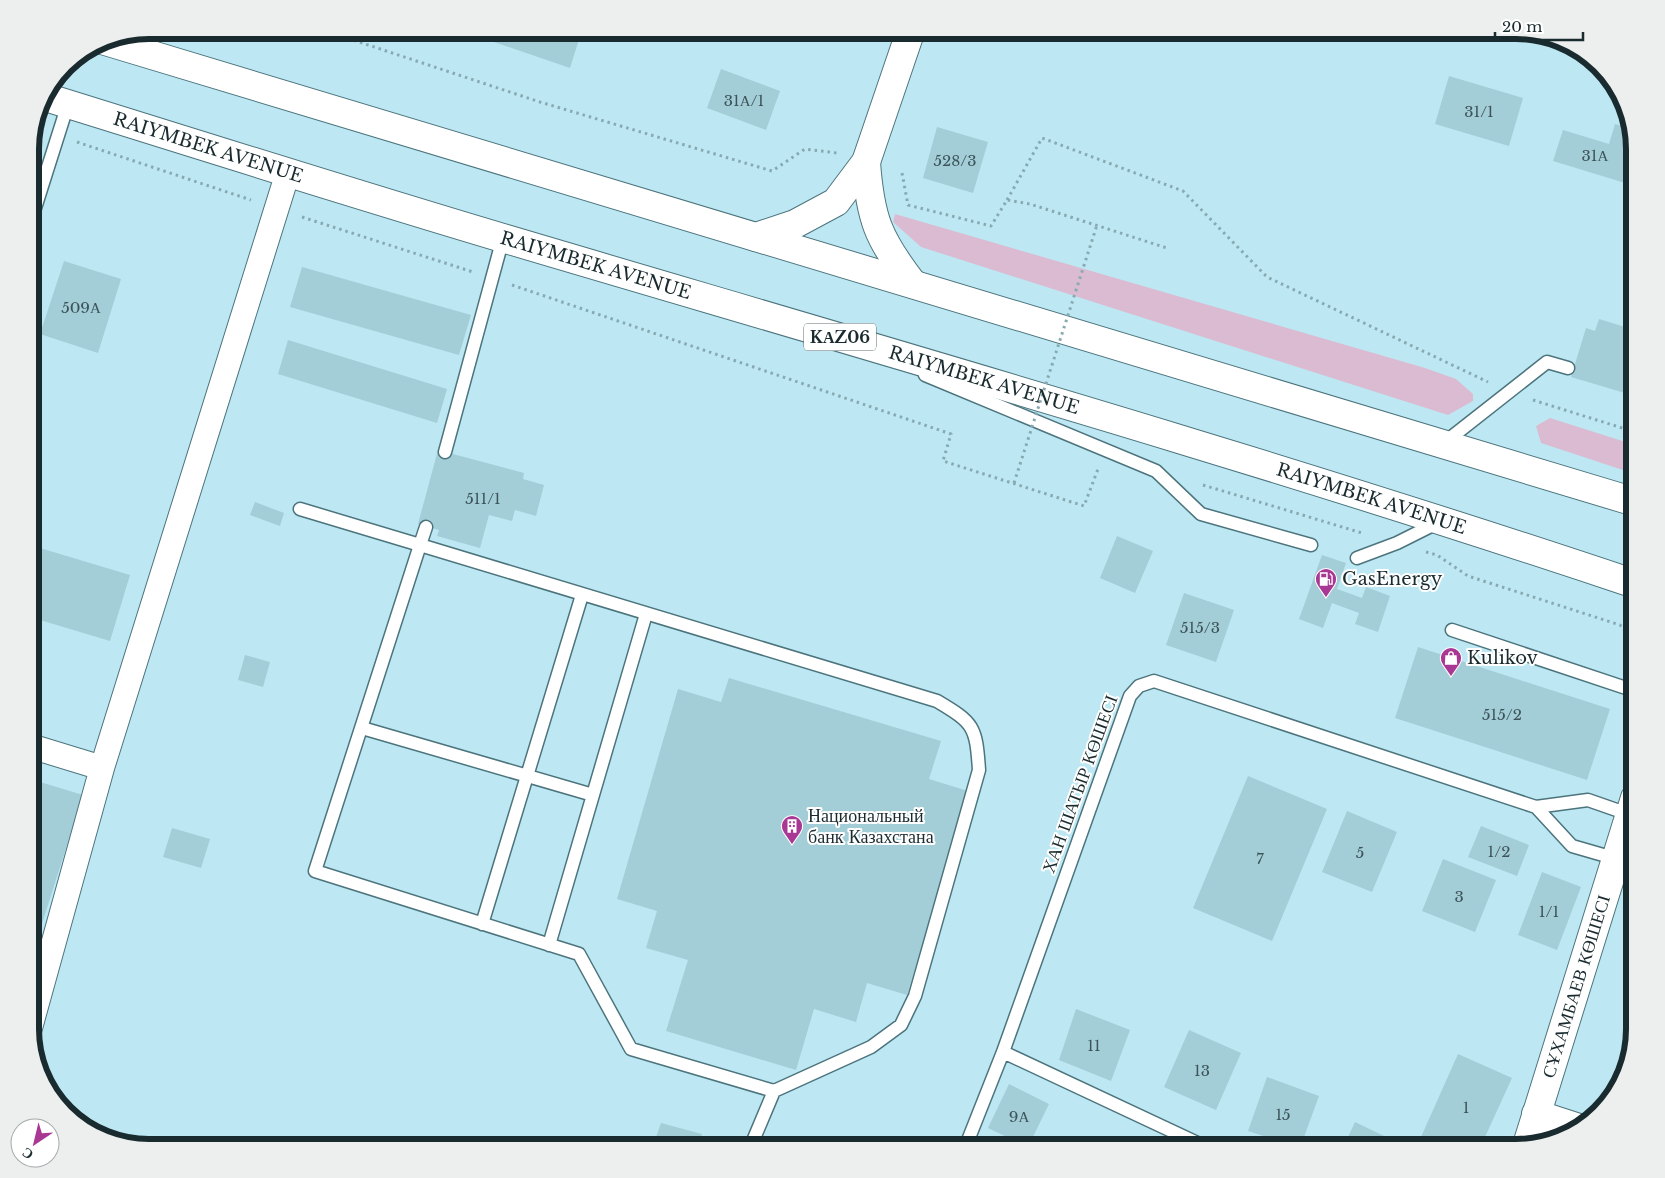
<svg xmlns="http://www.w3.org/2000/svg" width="1665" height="1178" font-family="'Libre Baskerville',serif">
	<rect width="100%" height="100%" fill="#bde8f3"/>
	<!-- green -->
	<path fill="#dabbd2" d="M895 214 1425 368 1456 379 1473 394V401L1448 415 921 247 893 222Z
		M1550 418 1635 445V474L1541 443 1536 426Z"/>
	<!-- building -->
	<path fill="#a3cdd7" d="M459 30H582L570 68Z
		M721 69 780 91 766 130 707 108Z
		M1449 76 1523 98 1509 146 1435 124Z
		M1615 124 1630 128 1635 149V186L1553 161 1563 130 1609 144Z
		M937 127 988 142 973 193 923 178Z
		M64 261 121 279 98 353 40 334Z
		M302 267 471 315 459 355 290 307Z
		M1599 319 1635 330V396L1571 377 1586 328 1595 331Z
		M288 340 447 389 437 423 278 374Z
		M438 450 524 473 523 479 544 485 536 516 515 510 512 521 489 515 480 548 437 536 439 530 418 524Z
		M255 502 284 513 280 526 250 515Z
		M1117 536 1153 551 1135 593 1100 578Z
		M30 545 130 575 110 641 30 617Z
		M1322 555 1346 563 1337 589 1362 598 1366 587 1390 596 1378 632 1355 624 1359 613 1332 603 1323 628 1299 619Z
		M1184 593 1234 610 1216 662 1166 645Z
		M1418 647 1610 709 1587 780 1395 718Z
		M245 655 270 662 263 687 238 680Z
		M729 678 941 741 929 779 968 791 907 995 867 983 856 1022 814 1009 796 1070 666 1031 688 960 646 948 657 911 617 899 678 689 721 702Z
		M1248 776 1327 809 1272 941 1193 908Z
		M30 779 83 795 39 933 30 930Z
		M1347 811 1397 832 1372 892 1322 872Z
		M1481 826 1529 845 1517 876 1468 857Z
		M172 828 210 839 201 868 163 857Z
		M1443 859 1496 880 1475 932 1422 911Z
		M1542 872 1581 887 1557 950 1518 935Z
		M1076 1009 1130 1030 1111 1081 1059 1060Z
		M1189 1030 1241 1053 1216 1110 1164 1087Z
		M1458 1054 1512 1078 1480 1148H1446L1421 1137Z
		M1267 1077 1319 1096 1300 1148 1248 1131Z
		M1009 1084 1049 1104 1028 1147 988 1128Z
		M1355 1122 1407 1147V1148H1343Z
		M661 1123 702 1134 698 1148H683L655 1140Z"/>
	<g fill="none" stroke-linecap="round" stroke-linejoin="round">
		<!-- lane casing -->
		<g stroke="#4c747d" stroke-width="15">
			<path id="lane" d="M30 224 68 104
				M925 375 1156 471 1201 514 1311 545
				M1444 443 1547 362 1568 368
				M445 452 503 238
				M300 509 420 545 315 871 579 954 631 1049 774 1091 871 1047 901 1025 915 996 979 770C976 726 974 723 937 701L420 545 426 527
				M1357 558 1397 543 1439 522
				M1452 630 1635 691
				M362 728 593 795
				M1536 807 1572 846 1617 859
				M482 924 582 595
				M549 945 646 614
				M1003 1052 1208 1148
				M750 1148 774 1091
				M965 1148 1003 1052 1130 696 1139 686 1154 681 1536 807 1588 800 1631 815"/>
		</g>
		<!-- street casing -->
		<g stroke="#4c747d" stroke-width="26">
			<path id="street" d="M30 746 102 768 288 172
				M30 1028 102 768"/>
		</g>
		<!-- secondary casing -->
		<g stroke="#4c747d" stroke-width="30">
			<g id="secondary">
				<path d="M866 162C870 218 878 239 913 284"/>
				<path d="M756 237 795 224 836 202 866 162 911 30"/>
				<path d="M1536 1114 1579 1128"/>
				<path id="s1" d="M1527 1145 1635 798"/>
			</g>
		</g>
		<!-- highway casing -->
		<g stroke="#4c747d" stroke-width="30">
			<g id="highway">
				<path d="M102 40 1635 502"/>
				<path id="s2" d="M42 96C197 144 351 193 506 239 884 351 1262 459 1635 584"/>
			</g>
		</g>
		<!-- path -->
		<path stroke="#87a9b2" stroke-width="3" stroke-dasharray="2.5 4" stroke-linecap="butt" d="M323 30 540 102 772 171 805 149 837 153
			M77 142 251 200
			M902 173 908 205 991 226 1007 200 1030 204 1167 248
			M1007 200 1042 138 1183 191 1267 277 1488 382
			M302 217 473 272
			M512 285 951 434 943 461 1084 506 1098 469
			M1533 400 1635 432
			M1203 485 1362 533
			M1426 552 1437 555 1468 576 1620 625 1635 644"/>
		<!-- lane -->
		<use href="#lane" stroke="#fff" stroke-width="12"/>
		<!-- street -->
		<use href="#street" stroke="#fff" stroke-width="24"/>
		<!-- secondary -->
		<use href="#secondary" stroke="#fff" stroke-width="28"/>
		<!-- highway -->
		<use href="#highway" stroke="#fff" stroke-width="28"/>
		<!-- path-bridge -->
		<path stroke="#87a9b2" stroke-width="3" stroke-dasharray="2.5 4" stroke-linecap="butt" d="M1014 483 1097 225"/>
	</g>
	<!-- icons -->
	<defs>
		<g id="fuel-pin" transform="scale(1.125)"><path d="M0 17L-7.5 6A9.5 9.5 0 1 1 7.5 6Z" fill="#a93894" stroke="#fff"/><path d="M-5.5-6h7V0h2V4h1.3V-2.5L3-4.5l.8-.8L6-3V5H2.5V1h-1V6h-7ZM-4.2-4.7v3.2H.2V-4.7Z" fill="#fff"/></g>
		<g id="shop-pin" transform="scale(1.125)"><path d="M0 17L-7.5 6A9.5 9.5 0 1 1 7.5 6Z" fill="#a93894" stroke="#fff"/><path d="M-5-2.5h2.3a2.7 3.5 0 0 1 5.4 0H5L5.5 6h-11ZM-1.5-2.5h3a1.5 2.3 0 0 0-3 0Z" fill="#fff"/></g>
		<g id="building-pin" transform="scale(1.125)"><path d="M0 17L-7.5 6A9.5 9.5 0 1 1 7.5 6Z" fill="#a93894" stroke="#fff"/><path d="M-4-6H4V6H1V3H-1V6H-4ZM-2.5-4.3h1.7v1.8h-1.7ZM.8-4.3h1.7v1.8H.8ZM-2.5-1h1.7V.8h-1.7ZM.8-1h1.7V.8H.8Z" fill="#fff"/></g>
	</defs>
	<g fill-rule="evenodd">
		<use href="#fuel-pin" x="1326" y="579"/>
		<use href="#shop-pin" x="1451" y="658"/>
		<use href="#building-pin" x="792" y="826"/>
	</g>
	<g text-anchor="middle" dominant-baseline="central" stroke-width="4" stroke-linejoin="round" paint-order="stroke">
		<!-- number labels -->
		<g font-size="15" fill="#3c5459">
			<text x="744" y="100">31А/1</text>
			<text x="1479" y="111">31/1</text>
			<text x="1595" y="155">31А</text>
			<text x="955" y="160">528/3</text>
			<text x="81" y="307">509А</text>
			<text x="483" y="498">511/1</text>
			<text x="1200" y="627">515/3</text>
			<text x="1502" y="714">515/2</text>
			<text x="1499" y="851">1/2</text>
			<text x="1360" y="852">5</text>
			<text x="1260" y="858">7</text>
			<text x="1459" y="896">3</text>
			<text x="1549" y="911">1/1</text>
			<text x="1094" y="1045">11</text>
			<text x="1202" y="1070">13</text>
			<text x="1466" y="1107">1</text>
			<text x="1283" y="1114">15</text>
			<text x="1019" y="1116">9А</text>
		</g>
		<!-- shield labels -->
		<rect fill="#fff" stroke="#5f6b6d" stroke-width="1" x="804" y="323.5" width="72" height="27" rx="4"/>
		<g font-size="16" font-weight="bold" fill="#1a2b2f">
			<text x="840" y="337">KАZ06</text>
		</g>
		<!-- street labels -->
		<g font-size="18" fill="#1a2b2f" stroke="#fff">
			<text stroke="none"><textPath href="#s2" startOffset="174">RAIYMBEK AVENUE</textPath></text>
			<text stroke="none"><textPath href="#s2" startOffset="579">RAIYMBEK AVENUE</textPath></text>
			<text stroke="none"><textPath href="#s2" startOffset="984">RAIYMBEK AVENUE</textPath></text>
			<text stroke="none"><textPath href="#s2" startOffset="1389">RAIYMBEK AVENUE</textPath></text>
			<text transform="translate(1080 784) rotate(-70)">ХАН ШАТЫР КӨШЕСІ</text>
			<text stroke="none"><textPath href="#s1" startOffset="166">СҰХАМБАЕВ КӨШЕСІ</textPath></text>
		</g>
		<!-- poi labels -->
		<g font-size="18" fill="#1a2b2f" stroke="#fff" text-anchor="start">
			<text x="1342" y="579">GasEnergy</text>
			<text x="1467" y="658">Kulikov</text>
			<text x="808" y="816">Национальный<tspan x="808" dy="21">банк Казахстана</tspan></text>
		</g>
	</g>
	<!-- crop -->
	<path d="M0 0H1665V1178H0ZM149 39H1516A110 110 0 0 1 1626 149V1029A110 110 0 0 1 1516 1139H149A110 110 0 0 1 39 1029V149A110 110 0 0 1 149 39Z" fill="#edeeee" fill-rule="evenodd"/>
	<path fill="none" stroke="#1a2b2f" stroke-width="6" d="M149 39H1516A110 110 0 0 1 1626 149V1029A110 110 0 0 1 1516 1139H149A110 110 0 0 1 39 1029V149A110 110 0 0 1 149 39Z"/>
	<!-- north arrow -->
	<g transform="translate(35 1143) rotate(215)"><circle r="24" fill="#ffffff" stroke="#a3aaac"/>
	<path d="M0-4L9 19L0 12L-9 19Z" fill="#a93894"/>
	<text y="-8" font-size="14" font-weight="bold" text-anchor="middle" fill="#1a2b2f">С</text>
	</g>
	<!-- scale -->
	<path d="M1495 32v8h88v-8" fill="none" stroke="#1a2b2f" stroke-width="2.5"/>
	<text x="1502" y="32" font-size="15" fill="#1a2b2f" stroke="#ffffff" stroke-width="4" paint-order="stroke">20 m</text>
</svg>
